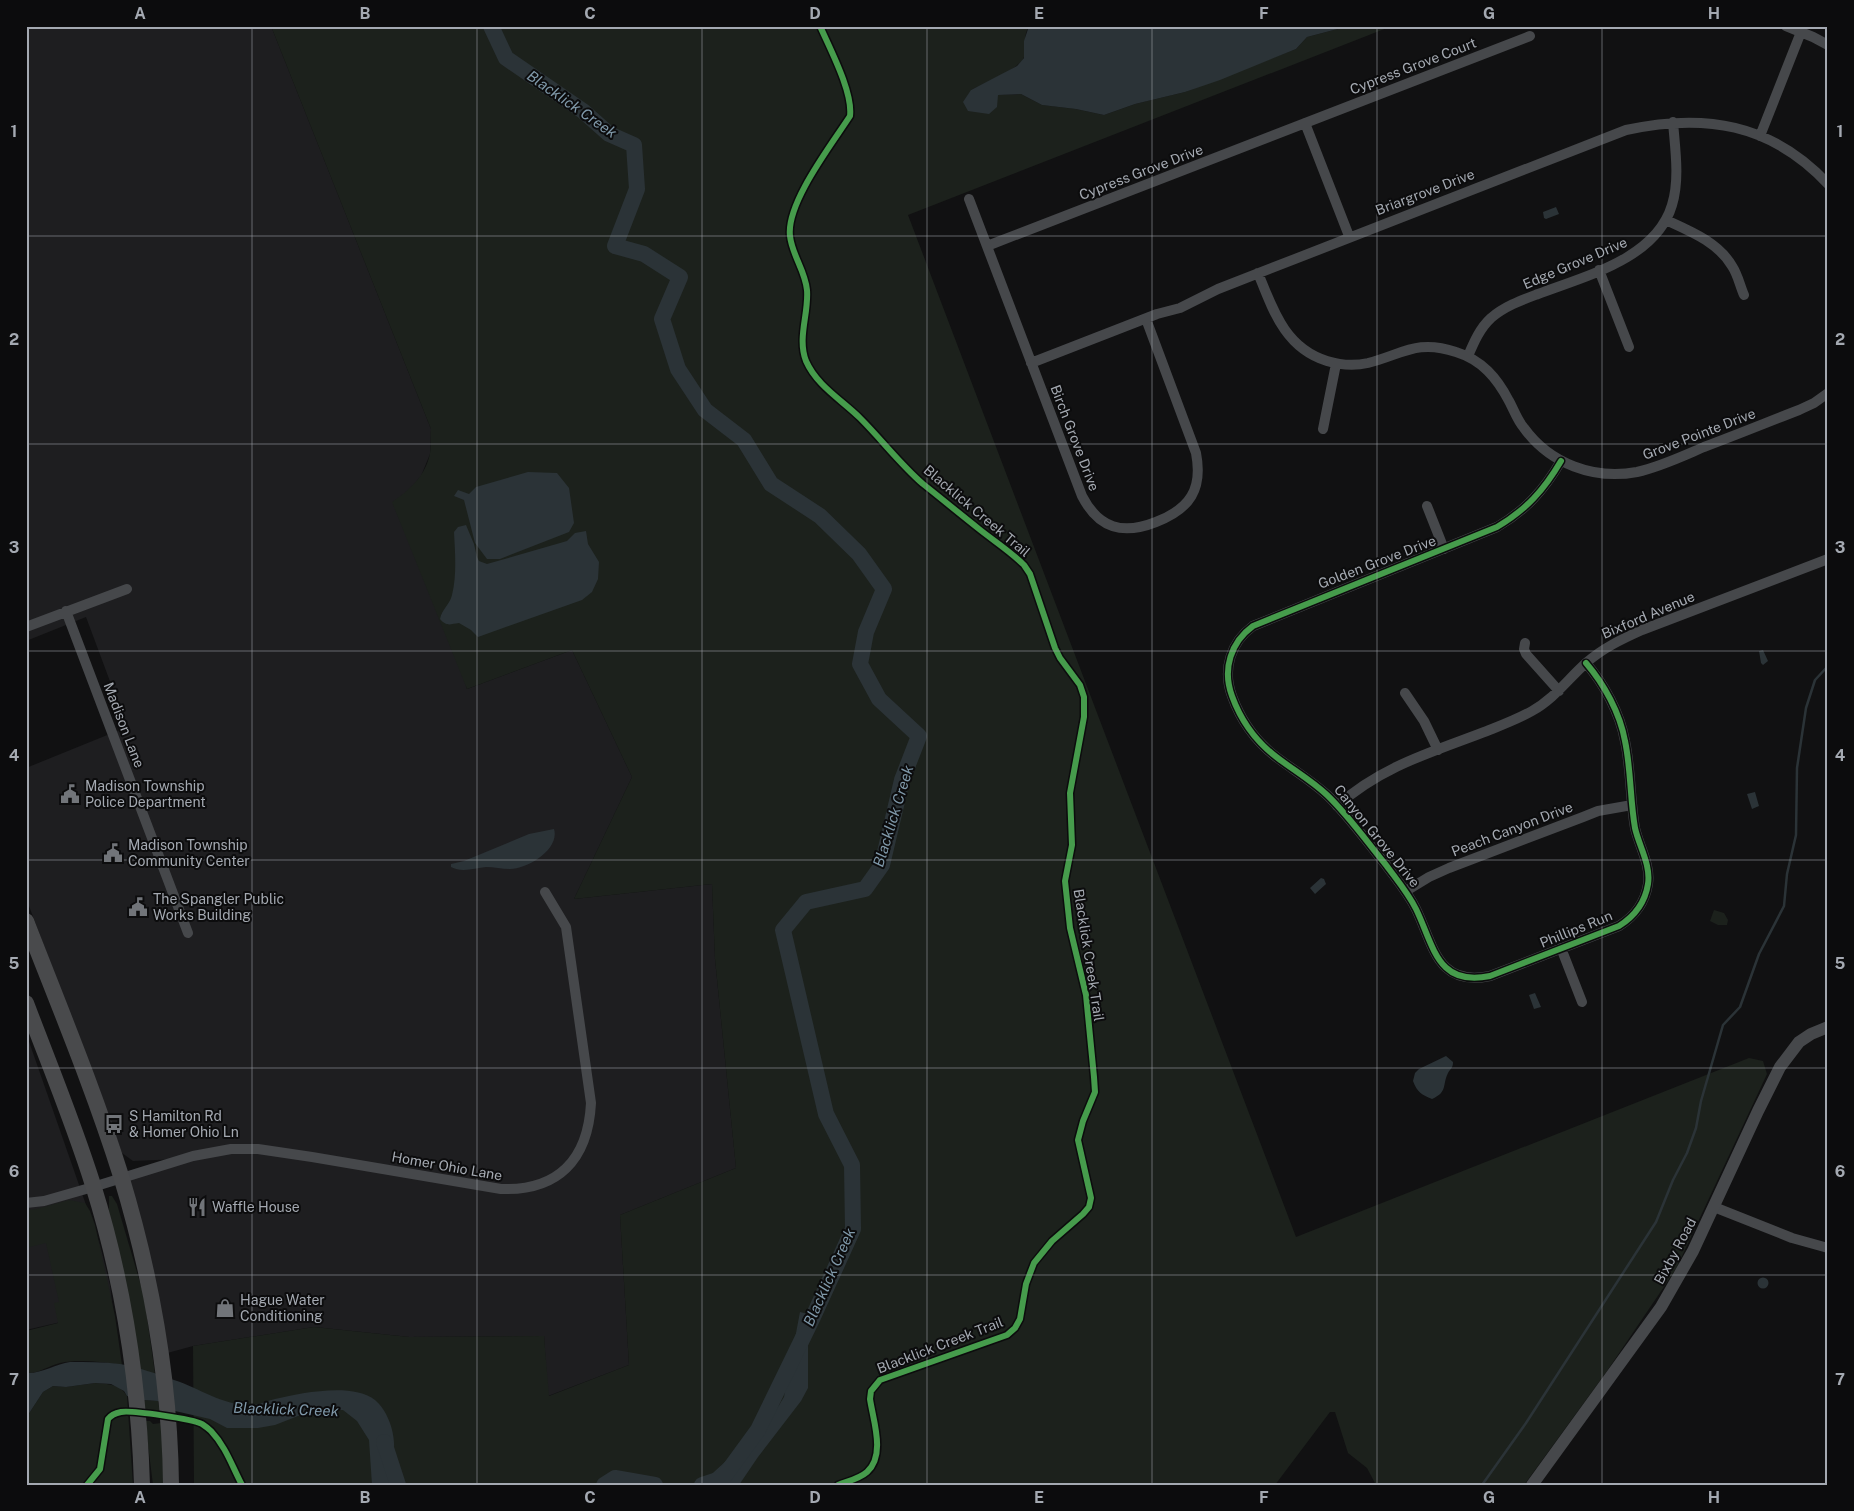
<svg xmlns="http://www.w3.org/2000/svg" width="1854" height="1511" font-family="'Public Sans',sans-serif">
	<rect width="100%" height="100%" fill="#111112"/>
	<!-- built -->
	<path fill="#1e1e20" d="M26 26H271L431 429 430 454 421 476 408 492 467 689 572 650 632 777 574 899 712 884 715 959 736 1168 620 1215 629 1365 548 1396 544 1336 409 1337 314 1327 193 1346 160 1355 127 1176 179 1159 133 1161 122 1153 26 898V768L127 727 86 617 26 641Z
		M26 1033 100 1245 110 1285 113 1310 26 1330Z"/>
	<!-- green -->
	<path fill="#1c211c" d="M271 26H1029C1023 36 1026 46 1024 57 1020 69 982 84 971 90L998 95 1021 94 1042 105 1076 109 1104 115 1135 104 1185 92 1296 49 1307 37 1349 26H1392L908 215 1296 1237 1749 1058 1763 1061 1767 1074 1676 1269 1607 1371 1524 1485H1376L1367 1468 1348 1453 1335 1412H1330L1275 1485H194L193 1346 314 1327 409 1337 544 1336 549 1396 629 1365 620 1215 736 1168 715 959 712 884 574 899 632 777 572 650 467 689 392 502C410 490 426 475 430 453 431 446 430 437 431 429Z
		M1714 910 1724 913 1728 920 1727 925H1718L1710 921Z
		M109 1196H112L117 1204 144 1296 155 1374 140 1370 109 1217Z
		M69 1200 85 1203 90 1211 95 1225 115 1316 122 1365C102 1362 79 1359 60 1363 48 1366 38 1374 26 1373V1331L58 1323 54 1303 59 1302 46 1243 26 1248V1210L37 1209Z
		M95 1383C108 1384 120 1384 127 1396L133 1485H91L103 1467 106 1450 102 1449 98 1466 85 1485H26V1418L43 1392 53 1386 66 1387Z
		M144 1400 158 1401 160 1413 145 1411Z
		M145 1421H150L153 1424 161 1423 165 1485H153Z"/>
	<!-- water -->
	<path fill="#2b3337" d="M1029 26H1349L1307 37 1296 49 1220 80 1185 92 1135 104 1104 115 1076 109 1042 105 1021 94 998 95 997 107 989 114 968 111 963 102 971 90 1017 66 1024 58V41Z
		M1556 207 1559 214 1546 219 1544 218 1543 212Z
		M528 472 557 473 569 488 574 523 569 532 500 559H487L475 543 464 500 454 496 458 490 469 494 476 487Z
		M466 525 474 544 477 557 479 561 487 564 567 541 575 533 586 531 588 544 599 562 598 579 592 592 582 600 478 637 471 630 459 623C450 624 447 627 440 619 442 609 450 604 452 595 457 575 455 552 454 532L458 527Z
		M1763 650 1768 661 1763 665 1761 663 1759 651Z
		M1755 792 1759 806 1752 809 1747 794Z
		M554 829C560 849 528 869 510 869 502 869 494 867 486 867 475 868 462 873 451 867V864L464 861 529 834Z
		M1321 878 1324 879 1326 884 1315 894 1310 888Z
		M1535 993 1541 1007 1534 1009 1529 995Z
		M1446 1056 1453 1062C1453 1068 1451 1068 1448 1073 1442 1085 1448 1092 1432 1099 1422 1095 1417 1092 1413 1081L1415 1073 1419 1069Z
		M1757.5 1283a5.5 5.5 0 1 1 11 0a5.5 5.5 0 1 1-11 0Z
		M800 1312 820 1317 808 1343V1388L801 1401 758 1457 739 1485H712L713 1482 708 1478C735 1451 766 1430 784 1397Z
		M70 1362C87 1362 103 1362 120 1364 138 1367 157 1374 174 1380 199 1388 222 1405 249 1405 258 1406 266 1401 275 1399 300 1393 353 1382 375 1400 387 1410 395 1431 394 1448 393 1461 389 1471 394 1485H372L369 1440 357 1421 343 1410H334L298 1416 275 1425 258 1428H227L210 1419 175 1411 158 1401 144 1400 127 1396 124 1391 111 1384 95 1383 66 1387 53 1386 43 1392 26 1418V1373C41 1374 56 1364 70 1362Z"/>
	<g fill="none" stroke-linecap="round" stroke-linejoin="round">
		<!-- stream -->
		<path stroke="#2b3337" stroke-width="2.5" d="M1482 1485 1526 1423 1656 1222 1673 1180 1687 1153 1696 1128 1701 1101 1723 1025 1740 1007 1759 954 1784 906 1787 874 1796 835 1797 768 1806 708 1815 680 1828 666"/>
		<!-- river -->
		<path stroke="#2b3337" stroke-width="16" d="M491 26 506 58 583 111 609 134 634 145 637 189 615 246 644 254 680 277 662 319 678 369 705 410 744 440 771 484 820 516 859 554 884 589 866 632 860 664 879 699 919 736 902 780 882 865 865 889 806 902 783 930 826 1114 852 1165 853 1229 813 1317 758 1430 723 1478 702 1485
			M384 1442 398 1485
			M604 1485 615 1478 655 1485"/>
		<!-- minor -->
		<path stroke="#46484b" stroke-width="10" d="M1786 26 1813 37 1828 45
			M1305 123 1349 236
			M1760 136 1801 32
			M969 199 1082 496C1099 529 1123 535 1156 522 1190 509 1203 489 1196 453L1146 319
			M1666 220C1690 231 1718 242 1732 266 1738 275 1740 286 1744 295
			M987 246 1530 36
			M1599 270 1629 347
			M1258 273C1273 310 1285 348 1327 361 1340 365 1355 366 1368 363 1403 354 1417 339 1456 352 1482 360 1497 378 1509 401 1514 410 1517 420 1524 428 1550 464 1594 480 1637 472 1660 467 1683 456 1704 447 1736 435 1768 422 1799 410L1814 403 1828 393
			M1468 356C1474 342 1480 328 1491 318 1505 306 1522 300 1538 294 1585 276 1656 259 1672 205 1680 179 1675 148 1673 122
			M1031 363 1157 314 1180 308 1218 289 1626 130C1704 113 1771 123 1828 184
			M1323 429 1336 364
			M1561 461C1544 490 1526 510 1497 527L1253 626C1231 642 1222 669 1232 696 1241 721 1257 743 1279 759 1295 771 1312 781 1327 795 1349 816 1367 842 1386 865 1397 880 1408 893 1416 909 1434 946 1437 987 1490 976L1619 926C1635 916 1645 903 1648 884 1651 865 1639 846 1635 828 1630 799 1631 769 1625 741 1620 713 1604 684 1586 663
			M1427 506 1444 549
			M66 611 188 933
			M26 627 127 589
			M1525 643 1524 649 1526 654 1559 691
			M1405 693 1424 721 1438 750
			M1337 806C1382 766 1432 752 1487 731 1502 725 1518 719 1532 711 1554 699 1568 679 1586 663 1603 648 1622 639 1642 630L1828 559
			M1406 891 1429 877 1449 868 1583 817 1598 811 1632 805
			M1561 948 1582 1002
			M26 1203 44 1201 93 1187 193 1156 231 1149H258L312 1157 501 1189C558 1191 588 1160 591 1103L566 927 545 892
			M1714 1207 1792 1238 1828 1248"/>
		<!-- tertiary -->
		<path stroke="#46484b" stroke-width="12" d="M1532 1485 1661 1307 1693 1251 1758 1111 1780 1067 1799 1042 1811 1034 1828 1027"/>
		<!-- primary -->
		<path stroke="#494a4c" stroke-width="16" d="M26 921C59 1006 94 1090 121 1176 151 1275 170 1381 171 1485
			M26 1003C49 1064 74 1124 93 1185 123 1281 139 1384 142 1485"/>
		<!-- cycleway casing -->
		<g stroke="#0c0c0d" stroke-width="9">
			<path id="cycleway" d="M820 26C830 49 853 92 850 116 832 144 786 203 790 236 792 255 805 270 807 290 809 313 797 338 806 361 817 386 842 400 860 418 882 440 900 464 923 484 942 499 960 514 979 529 994 541 1010 551 1024 565L1030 574 1055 648 1060 658 1080 685 1084 697V717L1070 793 1072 845 1065 881 1070 928 1086 995 1094 1077 1095 1092 1083 1121 1078 1140 1091 1198 1089 1207 1083 1214 1052 1241 1034 1263 1026 1284 1020 1319 1015 1328 1007 1335 880 1380 871 1391 870 1399C873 1420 886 1455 867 1472 859 1479 848 1481 838 1485
				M1561 461C1544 490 1526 510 1497 527L1253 626C1231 642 1222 669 1232 696 1241 721 1257 743 1279 759 1295 771 1312 781 1327 795 1349 816 1367 842 1386 865 1397 880 1408 893 1416 909 1434 946 1437 987 1490 976L1619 926C1635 916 1645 903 1648 884 1651 865 1639 846 1635 828 1630 799 1631 769 1625 741 1620 713 1604 684 1586 663
				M87 1485 100 1469 108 1419C111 1415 116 1413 121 1412 131 1410 193 1419 202 1424 205 1426 209 1429 211 1431 226 1447 232 1466 242 1485"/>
		</g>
		<!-- cycleway -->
		<use href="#cycleway" stroke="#469c4c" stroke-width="6"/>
	</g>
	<!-- grid -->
	<path fill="none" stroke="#a4a9b1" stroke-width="1" stroke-opacity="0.55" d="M252 26V1485M477 26V1485M702 26V1485M927 26V1485M1152 26V1485M1377 26V1485M1602 26V1485M26 236H1828M26 444H1828M26 651H1828M26 860H1828M26 1068H1828M26 1275H1828"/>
	<!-- icons -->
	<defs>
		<g id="civic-bare" transform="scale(1.5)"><path d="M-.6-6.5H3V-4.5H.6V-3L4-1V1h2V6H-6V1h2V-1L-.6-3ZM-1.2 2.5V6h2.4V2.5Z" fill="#717479" stroke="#0c0c0d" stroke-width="2.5" paint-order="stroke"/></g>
		<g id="bus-bare" transform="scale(1.5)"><path d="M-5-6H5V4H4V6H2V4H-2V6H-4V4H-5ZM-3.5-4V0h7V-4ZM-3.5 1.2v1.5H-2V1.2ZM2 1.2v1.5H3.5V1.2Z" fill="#717479" stroke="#0c0c0d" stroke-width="2.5" paint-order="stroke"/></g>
		<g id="restaurant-bare" transform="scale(1.5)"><path d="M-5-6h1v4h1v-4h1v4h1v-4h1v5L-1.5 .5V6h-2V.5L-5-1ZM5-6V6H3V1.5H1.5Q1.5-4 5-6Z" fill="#717479" stroke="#0c0c0d" stroke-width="2.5" paint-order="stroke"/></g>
		<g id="shop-bare" transform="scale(1.5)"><path d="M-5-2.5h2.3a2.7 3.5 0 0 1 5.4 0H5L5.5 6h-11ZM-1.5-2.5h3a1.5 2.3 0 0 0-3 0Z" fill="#717479" stroke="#0c0c0d" stroke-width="2.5" paint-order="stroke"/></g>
	</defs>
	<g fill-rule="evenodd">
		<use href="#civic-bare" x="70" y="794"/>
		<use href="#civic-bare" x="113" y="853"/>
		<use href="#civic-bare" x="138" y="907"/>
		<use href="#bus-bare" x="114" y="1124"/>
		<use href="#restaurant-bare" x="197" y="1207"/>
		<use href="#shop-bare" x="225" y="1308"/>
	</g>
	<g text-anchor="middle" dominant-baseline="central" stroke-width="4" stroke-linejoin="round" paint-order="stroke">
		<!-- street labels -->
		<g font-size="14" fill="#a4a9b1" stroke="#0c0c0d">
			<text transform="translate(1413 66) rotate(-21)">Cypress Grove Court</text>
			<text transform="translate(1141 172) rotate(-21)">Cypress Grove Drive</text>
			<text transform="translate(1425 192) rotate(-21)">Briargrove Drive</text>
			<text transform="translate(1575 263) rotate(-23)">Edge Grove Drive</text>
			<text transform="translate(1699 434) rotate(-21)">Grove Pointe Drive</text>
			<text transform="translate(1075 438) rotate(69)">Birch Grove Drive</text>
			<text transform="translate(977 511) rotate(40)">Blacklick Creek Trail</text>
			<text transform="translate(1377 562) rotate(-21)">Golden Grove Drive</text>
			<text transform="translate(1648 615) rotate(-23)">Bixford Avenue</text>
			<text transform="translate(124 725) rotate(69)">Madison Lane</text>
			<text transform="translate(1512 829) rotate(-21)">Peach Canyon Drive</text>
			<text transform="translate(1377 836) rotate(51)">Canyon Grove Drive</text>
			<text transform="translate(1576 929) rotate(-22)">Phillips Run</text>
			<text transform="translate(1089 955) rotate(81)">Blacklick Creek Trail</text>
			<text transform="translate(447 1166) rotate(10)">Homer Ohio Lane</text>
			<text transform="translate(1675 1251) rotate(-62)">Bixby Road</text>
			<text transform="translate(940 1345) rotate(-21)">Blacklick Creek Trail</text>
		</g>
		<!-- poi labels -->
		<g font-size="14" fill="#a4a9b1" stroke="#0c0c0d" text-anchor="start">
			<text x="85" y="786">Madison Township<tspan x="85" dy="16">Police Department</tspan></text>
			<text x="128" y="845">Madison Township<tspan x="128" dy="16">Community Center</tspan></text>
			<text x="153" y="899">The Spangler Public<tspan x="153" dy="16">Works Building</tspan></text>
			<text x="129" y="1116">S Hamilton Rd<tspan x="129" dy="16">&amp; Homer Ohio Ln</tspan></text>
			<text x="212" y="1207">Waffle House</text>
			<text x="240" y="1300">Hague Water<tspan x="240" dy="16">Conditioning</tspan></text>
		</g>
		<!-- water labels -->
		<g font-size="15" font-style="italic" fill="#7f98a9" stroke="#0c0c0d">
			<text transform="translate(572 104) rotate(35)">Blacklick Creek</text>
			<text transform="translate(893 816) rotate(-73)">Blacklick Creek</text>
			<text transform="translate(829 1277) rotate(-66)">Blacklick Creek</text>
			<text transform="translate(286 1409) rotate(2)">Blacklick Creek</text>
		</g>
	</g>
	<!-- border -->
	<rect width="1854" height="1511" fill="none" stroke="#0c0c0d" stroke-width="55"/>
	<rect x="28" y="28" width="1798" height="1456" fill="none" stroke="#a4a9b1" stroke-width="2"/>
	<g font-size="16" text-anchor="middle" font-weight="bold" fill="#a4a9b1">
		<text x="140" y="19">A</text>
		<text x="365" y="19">B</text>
		<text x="590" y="19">C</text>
		<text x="815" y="19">D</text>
		<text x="1039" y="19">E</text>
		<text x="1264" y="19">F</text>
		<text x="1489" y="19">G</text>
		<text x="1714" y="19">H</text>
		<text x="14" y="137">1</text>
		<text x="1840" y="137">1</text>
		<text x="14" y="345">2</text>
		<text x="1840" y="345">2</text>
		<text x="14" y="553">3</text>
		<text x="1840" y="553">3</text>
		<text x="14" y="761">4</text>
		<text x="1840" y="761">4</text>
		<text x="14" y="969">5</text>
		<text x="1840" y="969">5</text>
		<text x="14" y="1177">6</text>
		<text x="1840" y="1177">6</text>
		<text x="14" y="1385">7</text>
		<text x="1840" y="1385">7</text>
		<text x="140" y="1503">A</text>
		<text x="365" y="1503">B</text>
		<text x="590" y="1503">C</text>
		<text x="815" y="1503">D</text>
		<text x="1039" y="1503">E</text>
		<text x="1264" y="1503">F</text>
		<text x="1489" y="1503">G</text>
		<text x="1714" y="1503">H</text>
	</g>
</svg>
